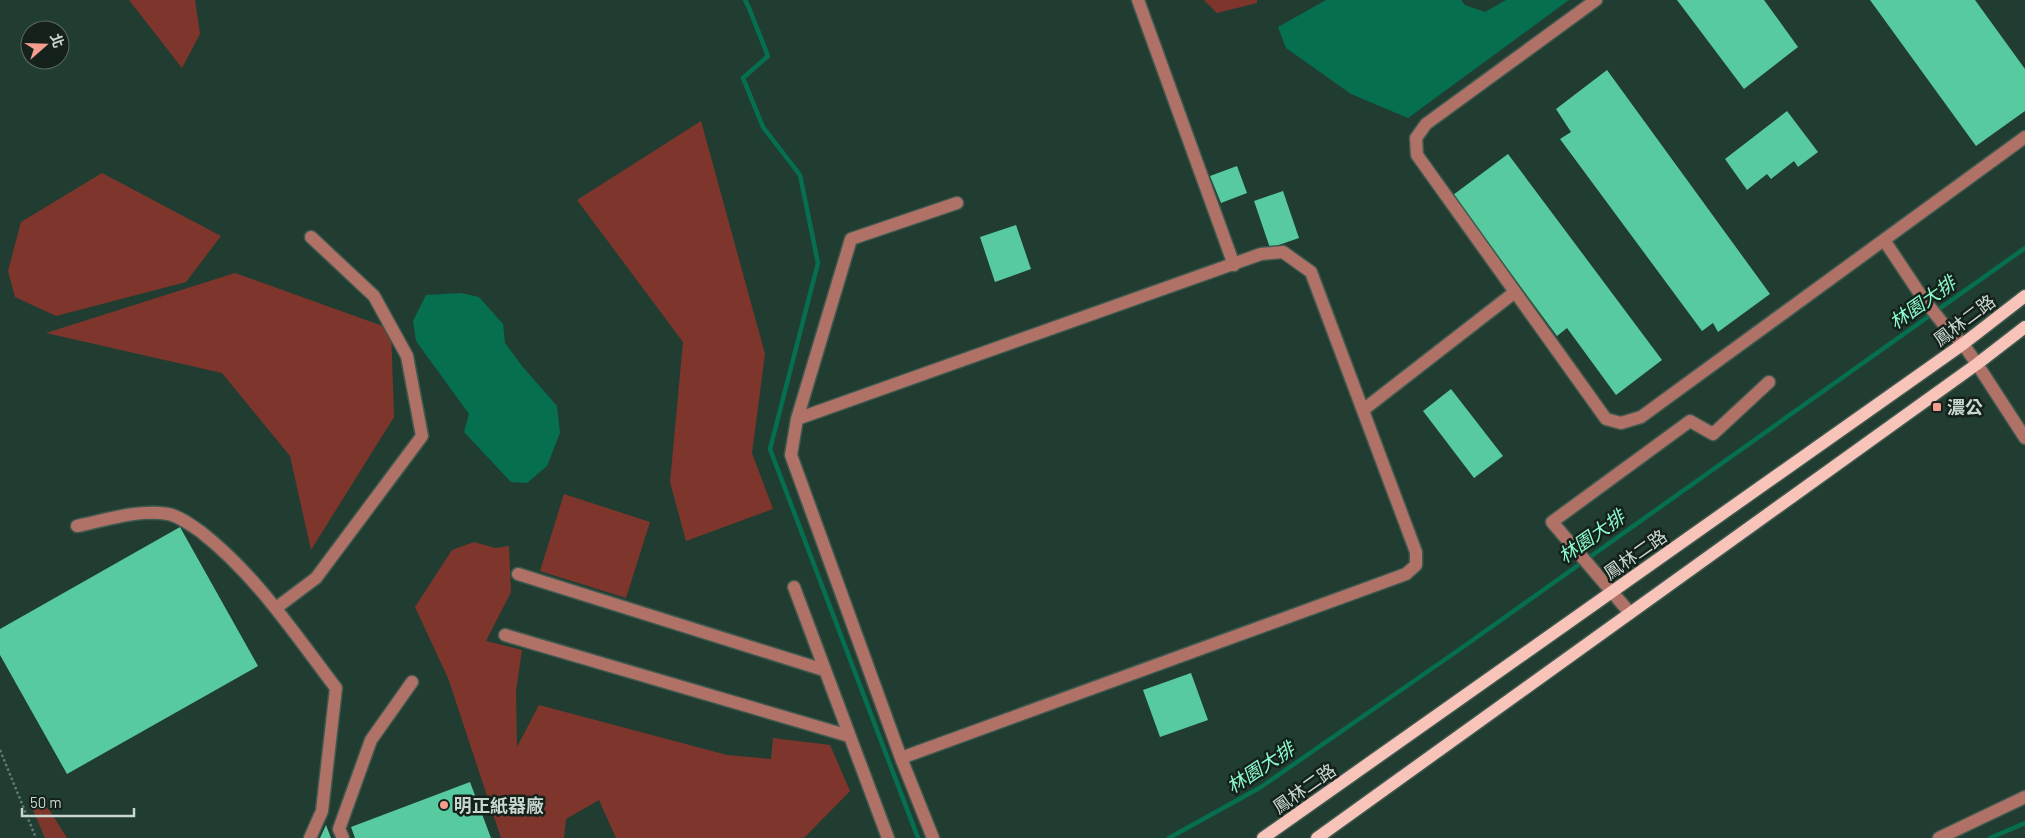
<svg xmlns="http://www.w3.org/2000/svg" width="2025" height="838" font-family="Barlow,'Noto Sans TC',sans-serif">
	<rect width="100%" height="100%" fill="#213d31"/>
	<!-- green -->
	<path fill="#7e362c" d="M129 0H195L200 34 182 68Z
		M1204 0H1257V3L1217 13Z
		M701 121 765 354 752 453 773 509 686 541 670 482 683 342 577 200Z
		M102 173 221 236 186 282 56 316 15 297 8 271 21 222Z
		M235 273 391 329 394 417 311 550 290 456 222 373 46 333Z
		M564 494 650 522 626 598 540 571Z
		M474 542 495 548 509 546 511 592 486 641 522 650 516 691 517 747 539 705 727 755 771 759 773 738 830 745 850 791 804 838H616L599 800 566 819 564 838H501L448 678 415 607 452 550Z
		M37 802H42L50 811 67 838H45L33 810Z"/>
	<!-- water -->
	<path fill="#056f50" d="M1326 0H1461L1465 5 1485 12 1506 0H1569L1408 118 1351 94 1286 48 1278 27Z
		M461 293 479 297 503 324 505 343 522 366 557 406 560 433 547 466 527 483 511 482 464 432 469 414 416 341 413 321 426 295Z"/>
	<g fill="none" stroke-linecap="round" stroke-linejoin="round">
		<!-- stream -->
		<path stroke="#056f50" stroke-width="4.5" d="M745 0 749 8 768 56 743 78 763 127 800 175 818 263 770 449 918 838
			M1169 838 1261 787 1463 647 2025 248
			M1990 838 2025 823"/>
	</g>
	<!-- building -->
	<path fill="#57ca9f" d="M1677 0H1764L1798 47 1744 89Z
		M1870 0H1975L2025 69V111L1976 146Z
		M1607 70 1770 294 1718 332 1713 323 1702 331 1560 139 1571 132 1556 109Z
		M1787 111 1818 152 1798 167 1794 161 1771 179 1767 174 1747 190 1725 159Z
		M1508 154 1662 360 1616 395 1567 328 1557 336 1453 195Z
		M1237 166 1247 193 1221 203 1210 176Z
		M1283 191 1299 238 1270 248 1254 201Z
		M1016 225 1031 269 995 282 980 237Z
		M1451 389 1503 456 1474 478 1423 411Z
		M180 527 258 666 67 774 0 655V629Z
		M1191 673 1208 720 1160 737 1143 690Z
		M470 782 491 838H355L351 827Z
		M326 825 331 838H320Z"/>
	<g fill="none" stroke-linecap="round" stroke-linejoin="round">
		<!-- minor casing -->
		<g stroke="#3f594e" stroke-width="15">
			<path id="minor" d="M1138 0 1234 265
				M1596 0 1426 124 1416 138 1417 155 1606 419 1621 423 1641 417 2025 137
				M1884 240 1924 300 1945 326 1963 344 1977 364 2025 438
				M1363 410 1515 292
				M797 419 1261 254 1283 252 1311 272 1416 552V565L1406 574 901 758
				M77 526C106 520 138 509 168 514 179 516 191 525 201 532 256 575 294 633 336 688L322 811 310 838
				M518 574 824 670
				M794 587 888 838
				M276 608 316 578 422 436 407 356 374 296 311 237
				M1630 613 1552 522 1690 421 1713 434 1769 382
				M505 635 849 736
				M343 838 339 829 371 740 412 682
				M933 838 901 758 791 455 797 419 851 239 957 203
				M1939 838 2025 797"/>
		</g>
		<!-- major casing -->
		<g stroke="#3f594e" stroke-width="15">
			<path id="major" d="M1263 838 1963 344 2025 296
				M1317 838 1977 364 2025 327"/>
		</g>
		<!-- path -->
		<path stroke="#637a70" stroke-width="2.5" stroke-dasharray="2.5 2.5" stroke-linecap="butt" d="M0 750 36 838"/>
		<!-- minor -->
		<use href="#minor" stroke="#b07166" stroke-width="12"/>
		<!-- major -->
		<use href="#major" stroke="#f8c3b9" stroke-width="12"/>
	</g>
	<!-- markers -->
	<g fill="#f59d8e" stroke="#15211b" stroke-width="2">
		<rect x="1932" y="402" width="10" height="10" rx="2.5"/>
		<circle cx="444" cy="805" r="5"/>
	</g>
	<g text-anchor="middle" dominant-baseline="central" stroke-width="5" stroke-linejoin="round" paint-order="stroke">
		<!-- street labels -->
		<g font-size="18" fill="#c8d7d0" stroke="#15211b">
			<text transform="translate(1964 320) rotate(-37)">鳳林二路</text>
			<text transform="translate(1635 554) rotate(-35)">鳳林二路</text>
			<text transform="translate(1304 788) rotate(-35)">鳳林二路</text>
		</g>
		<!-- poi labels -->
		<g font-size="18" font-weight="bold" fill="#c8d7d0" stroke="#15211b" text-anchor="start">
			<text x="1947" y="407">濃公</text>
			<text x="454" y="805">明正紙器廠</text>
		</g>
		<!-- water labels -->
		<g font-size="19" font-style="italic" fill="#8afbcd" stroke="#15211b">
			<text transform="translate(1922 302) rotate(-35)">林園大排</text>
			<text transform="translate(1591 536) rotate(-35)">林園大排</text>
			<text transform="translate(1260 767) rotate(-33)">林園大排</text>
		</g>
	</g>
	<!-- north arrow -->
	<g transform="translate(45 45) rotate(70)"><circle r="24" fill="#15211b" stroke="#5d6a63"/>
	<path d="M0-4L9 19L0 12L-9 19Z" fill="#f59d8e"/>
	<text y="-8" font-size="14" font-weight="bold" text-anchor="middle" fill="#c8d7d0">北</text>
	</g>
	<!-- scale -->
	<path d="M22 808v8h112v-8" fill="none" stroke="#c8d7d0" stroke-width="2.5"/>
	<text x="30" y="808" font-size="15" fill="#c8d7d0" stroke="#15211b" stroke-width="4" paint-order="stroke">50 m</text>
</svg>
